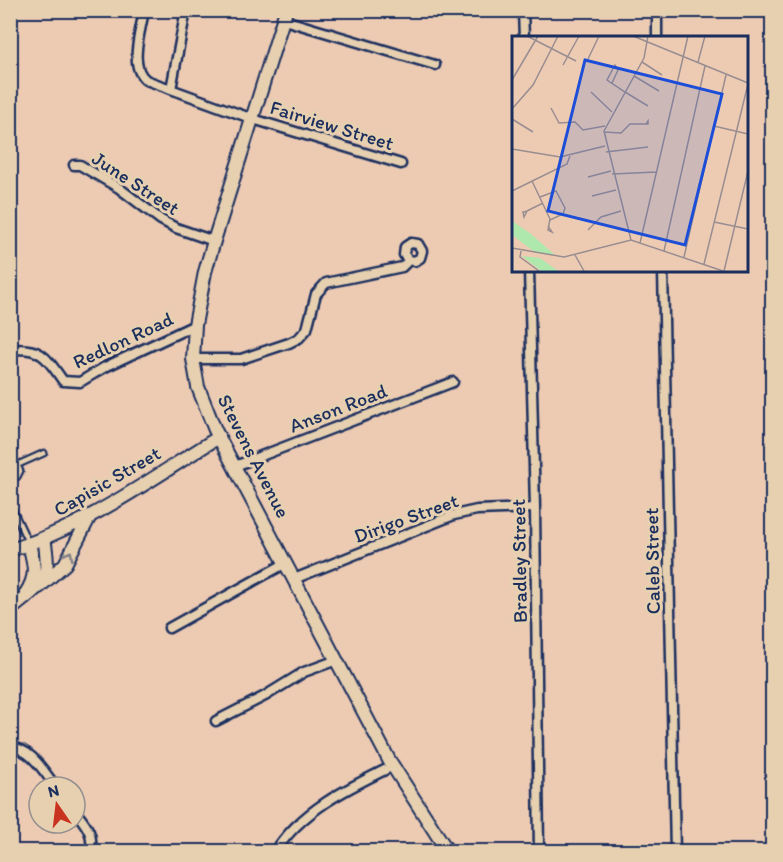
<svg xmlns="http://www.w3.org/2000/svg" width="783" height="862" font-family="Itim,sans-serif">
	<rect width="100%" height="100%" fill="#edcbb3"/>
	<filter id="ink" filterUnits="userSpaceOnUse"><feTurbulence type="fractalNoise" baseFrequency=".0167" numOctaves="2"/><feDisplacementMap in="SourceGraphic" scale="12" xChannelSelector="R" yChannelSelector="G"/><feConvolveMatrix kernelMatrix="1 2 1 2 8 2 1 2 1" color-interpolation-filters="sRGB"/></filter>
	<g filter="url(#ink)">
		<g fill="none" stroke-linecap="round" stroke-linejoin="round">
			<!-- lane casing -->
			<g stroke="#1b2f5e" stroke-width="9">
				<path id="lane" d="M10 464 17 465 20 471 17 477H10
					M17 465 44 453
					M10 504 28 542
					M589 852V850L612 852"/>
			</g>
			<!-- street casing -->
			<g stroke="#1b2f5e" stroke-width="13">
				<path id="street" d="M144 10C141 31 128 66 146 80L253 119 401 164
					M523 10 524 38
					M657 10V38
					M284 20 435 65
					M171 89 186 10
					M74 165H80L119 188 161 220 176 228 214 241
					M529 270 535 508 539 852
					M663 270 675 852
					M10 350C41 346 47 358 63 381L80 382 105 367 195 325
					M193 359H241L289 343 299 338 307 329 316 294 326 283 402 267 409 260 415 261 420 258 422 251 418 244 411 243 405 247 404 255 409 260
					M235 466 453 382
					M294 579 454 515 477 510 535 508
					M169 628 286 563
					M216 721 265 696 304 672 337 660
					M10 747C31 748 44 772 56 787
					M75 811C85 824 95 834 90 852
					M275 852C301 810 350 787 393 766"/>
			</g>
			<!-- secondary casing -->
			<g stroke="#1b2f5e" stroke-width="16">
				<path id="secondary" d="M286 10 214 241 205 272 195 325 193 359 198 387 215 430 389 760 448 852
					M10 550C86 527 152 478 219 437
					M39 587 65 564 90 516
					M26 593C38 575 34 564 29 544
					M10 610C43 583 52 582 44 538"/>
			</g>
			<!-- lane -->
			<use href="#lane" stroke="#e7d0b0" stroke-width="4.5"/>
			<!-- street -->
			<use href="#street" stroke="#e7d0b0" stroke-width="8"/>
			<!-- secondary -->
			<use href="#secondary" stroke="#e7d0b0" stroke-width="12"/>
		</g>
		<!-- one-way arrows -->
		<defs><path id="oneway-chevron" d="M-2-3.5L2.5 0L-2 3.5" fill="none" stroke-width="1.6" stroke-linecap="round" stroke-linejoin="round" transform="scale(1.5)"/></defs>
		<use stroke="#818087" href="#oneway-chevron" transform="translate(69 555) rotate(-62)"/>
	</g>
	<g text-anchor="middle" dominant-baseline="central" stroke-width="6" stroke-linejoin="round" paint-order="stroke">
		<!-- street labels -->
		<g font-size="20" fill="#1b2f5e" stroke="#e7d0b0">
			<text transform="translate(332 125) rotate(17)">Fairview Street</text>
			<text transform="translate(136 183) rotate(33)">June Street</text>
			<text transform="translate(123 340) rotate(-25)">Redlon Road</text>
			<text transform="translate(338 408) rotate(-21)">Anson Road</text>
			<text transform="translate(254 456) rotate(63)">Stevens Avenue</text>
			<text transform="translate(107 481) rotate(-30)">Capisic Street</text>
			<text transform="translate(406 518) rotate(-20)">Dirigo Street</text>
			<text transform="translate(519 561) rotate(-91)">Bradley Street</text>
			<text transform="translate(652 561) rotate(-91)">Caleb Street</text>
		</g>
	</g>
	<!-- overview -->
	<g transform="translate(512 36)">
		<rect width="236" height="236" fill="#edcbb3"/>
		<path d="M0 185 19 198 43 219 24 217 0 199ZM10 220 28 222 46 235H29Z" fill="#afe8ac"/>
		<path fill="none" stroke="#998d91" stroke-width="1.5" d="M15 0 64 25M121 0 236 47M76 23 87 0M130 26 150 39M186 26 193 0M51 29 67 0M122 40 147 55M0 44 26 0M100 47 106 34 103 29 95 44 113 56 136 70M79 56 100 76M39 72 47 87 63 86 71 94 93 90M0 73 21 49 46 0M0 83 21 96M202 90 236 98M92 96 109 97 118 88H136V85L134 88M0 113 48 121 93 110M94 116 136 111M100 138 145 136M76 141 99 135M20 145 38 183 36 194 40 196 36 190M0 155 55 128 58 120M80 160 104 154M28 161 44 155 53 172 51 178 38 184M15 175 12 181 11 176H12L15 175 31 167M202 186 236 193M76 194 89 181 109 175M119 204 92 95 132 22 136 0M128 207 176 0M0 212 52 221 119 204 211 235M9 215 8 221 27 235M152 215 193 30M63 219 72 235M172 221 214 39M192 228 236 48M212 235 236 135"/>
		<path fill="#1d4ed8" fill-opacity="0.15" stroke="#1d4ed8" stroke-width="3" d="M73 24 210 58 173 209 36 175Z"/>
		<rect width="236" height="236" fill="none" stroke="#1b2f5e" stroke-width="3"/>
	</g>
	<!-- margin -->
	<rect width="783" height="862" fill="none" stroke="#e7d0b0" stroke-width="36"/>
	<rect x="18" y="18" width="747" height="826" fill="none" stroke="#1b2f5e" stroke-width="2" filter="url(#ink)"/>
	<!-- north arrow -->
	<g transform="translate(57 805) rotate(346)"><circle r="28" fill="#e7d0b0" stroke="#95908f" stroke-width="1.5"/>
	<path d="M0-4.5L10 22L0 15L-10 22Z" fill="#c8321e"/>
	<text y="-9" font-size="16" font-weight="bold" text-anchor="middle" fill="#1b2f5e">N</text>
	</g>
</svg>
